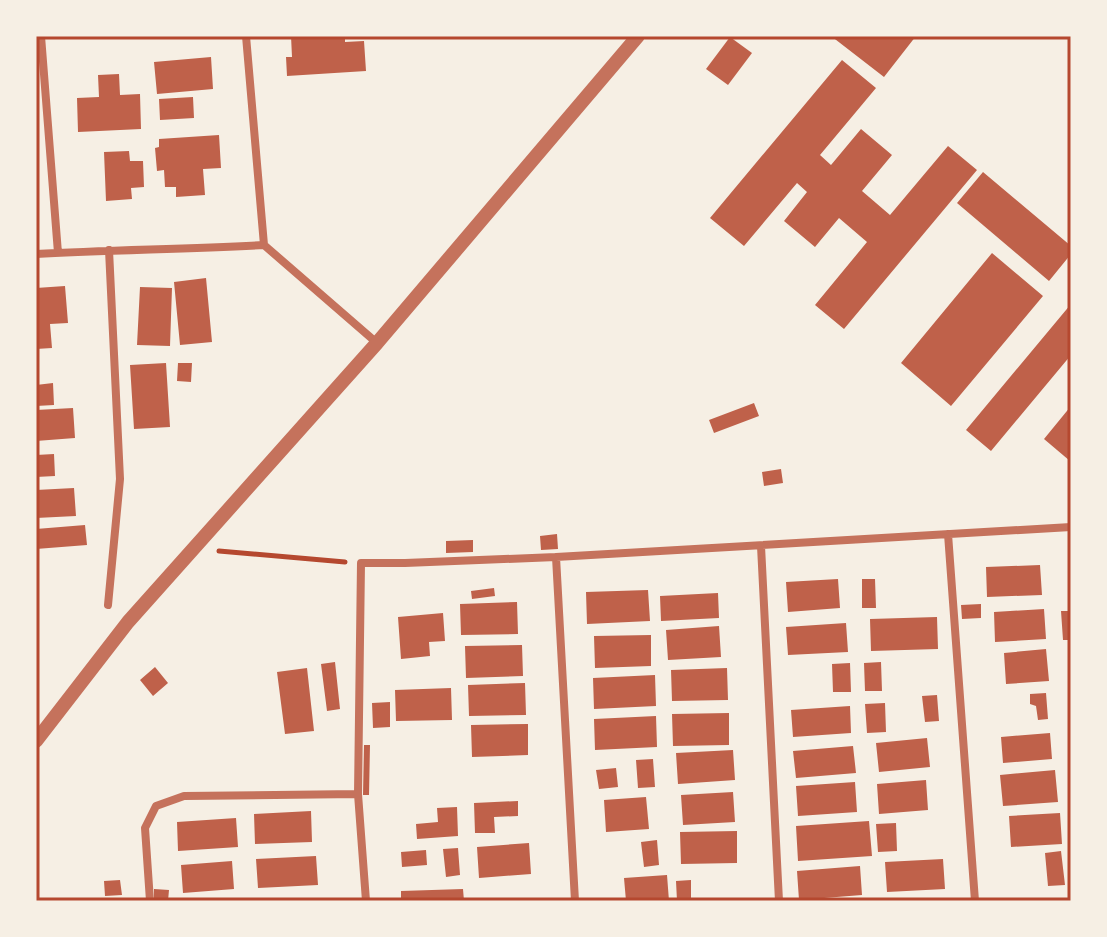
<svg xmlns="http://www.w3.org/2000/svg" width="1107" height="937" font-family="Barlow,sans-serif">
	<rect width="100%" height="100%" fill="#f6efe4"/>
	<!-- building -->
	<path fill="#bf614a" d="M291 36H345V42L364 41 366 71 287 76 286 57H292Z
		M831 36H916L884 77Z
		M730 37 752 53 728 85 706 69Z
		M211 57 213 89 157 94 154 62Z
		M842 60 876 88 820 155 831 165 861 129 892 155 862 191 890 215 948 146 977 170 844 329 815 305 867 242 839 218 815 247 784 221 807 192 797 183 744 246 710 218Z
		M119 74 120 95 140 94 141 129 78 132 77 98 99 97 98 75Z
		M193 97 194 118 160 120 159 99Z
		M219 135 221 168 203 169 205 195 176 197V187H165L164 170 157 171 155 148 159 147V139Z
		M129 151 130 161H143L144 187 131 188 132 199 106 201 104 152Z
		M983 172 1071 246V254L1049 281 957 203Z
		M992 253 1043 296 951 406 901 363Z
		M206 278 212 342 180 345 174 282Z
		M65 286 68 323 50 324 52 348 36 349V288Z
		M140 287 172 288 170 346 137 345Z
		M1071 304V355L991 451 966 430Z
		M166 363 170 427 134 429 130 365Z
		M178 363H192L191 382 177 381Z
		M53 383 54 405 36 406V385Z
		M754 403 759 416 714 433 709 420Z
		M1071 406V460L1070 461 1044 439Z
		M73 408 75 438 36 441V410Z
		M54 454 55 476 36 477V455Z
		M781 469 783 483 764 486 762 472Z
		M74 488 76 516 36 518V490Z
		M85 525 87 545 36 549V529Z
		M557 534 558 549 541 550 540 536Z
		M473 540V552L446 553V541Z
		M1040 565 1042 595 987 597 986 567Z
		M838 579 840 608 788 612 786 582Z
		M862 579H875L876 608H862Z
		M494 588 495 596 472 599 471 591Z
		M648 590 650 621 587 624 586 592Z
		M718 593 719 618 661 621 660 596Z
		M517 602 518 634 461 635 460 604Z
		M981 604V618L962 619 961 605Z
		M1044 609 1046 639 995 642 994 612Z
		M1061 611H1071V640H1063Z
		M443 613 445 641 429 642 430 656 401 659 398 617Z
		M937 617 938 649 871 651 870 619Z
		M846 623 848 652 788 655 786 627Z
		M719 626 721 657 668 660 666 630Z
		M651 635V666L595 668 594 636Z
		M522 645 523 676 466 678 465 646Z
		M1046 649 1049 681 1006 684 1004 653Z
		M335 662 340 709 327 711 321 664Z
		M881 662 882 691H865L864 663Z
		M850 663 851 692H833L832 664Z
		M155 667 168 683 153 696 140 680Z
		M307 668 314 731 285 734 277 672Z
		M727 668 728 700 672 701 671 670Z
		M655 675 656 706 594 709 593 678Z
		M525 683 526 715 469 716 468 685Z
		M451 688 452 720 396 721 395 690Z
		M1046 693 1048 719 1038 720 1036 706 1030 704V694Z
		M937 695 939 721 925 722 922 696Z
		M390 702V727L373 728 372 703Z
		M885 703 886 732 867 733 865 704Z
		M850 706 851 733 793 737 791 710Z
		M729 713V745L673 746 672 714Z
		M656 716 657 747 595 750 594 719Z
		M528 724V755L472 757 471 725Z
		M1050 733 1052 759 1003 763 1001 737Z
		M927 738 930 767 879 772 876 743Z
		M364 745H370L369 795H363Z
		M853 746 856 773 796 778 793 751Z
		M733 750 735 780 678 784 676 753Z
		M653 759 655 787 638 788 636 760Z
		M616 768 618 787 599 789 596 770Z
		M1055 770 1058 802 1003 806 1000 775Z
		M926 780 928 810 879 814 877 784Z
		M855 782 857 812 798 816 796 786Z
		M733 792 735 822 683 825 681 795Z
		M646 797 649 829 606 832 604 800Z
		M518 801V816L494 817 495 833H475L474 803Z
		M457 807 458 836 417 839 416 824 438 822 437 808Z
		M311 811 312 842 255 844 254 814Z
		M1060 813 1062 844 1011 847 1009 816Z
		M236 818 238 847 178 851 177 822Z
		M869 821 872 856 798 861 796 826Z
		M896 823 897 851 878 852 876 824Z
		M737 831V863L681 864 680 832Z
		M657 840 659 865 644 867 641 842Z
		M529 843 531 874 479 878 477 847Z
		M458 848 460 875 446 877 443 849Z
		M426 850 427 865 402 867 401 852Z
		M1061 851 1065 885 1048 886 1045 853Z
		M316 856 318 885 258 888 256 859Z
		M943 859 945 889 887 892 885 862Z
		M232 861 234 889 183 893 181 865Z
		M860 866 862 895 799 900 797 871Z
		M667 875 669 901H626L624 878Z
		M120 880 122 895 105 896 104 881Z
		M691 880V901H677L676 881Z
		M154 889 169 890 168 901H154Z
		M463 889 464 901H401V891Z"/>
	<g fill="none" stroke-linecap="round" stroke-linejoin="round">
		<!-- path -->
		<path stroke="#b5482f" stroke-width="5" d="M219 551 345 562"/>
		<!-- minor -->
		<path stroke="#c5725c" stroke-width="8" d="M41 36 58 253
			M264 245 377 343
			M36 254C112 250 188 249 264 245L246 36
			M948 534 975 901
			M761 546 779 901
			M556 557 575 901
			M108 605 120 479 109 250
			M150 901 145 828 156 806 184 796 358 794
			M366 901 358 794 361 563H405L556 557 1071 527"/>
		<!-- tertiary -->
		<path stroke="#c5725c" stroke-width="14" d="M36 741 128 622 377 343 638 36"/>
	</g>
	<!-- border -->
	<rect width="1107" height="937" fill="none" stroke="#f6efe4" stroke-width="76"/>
	<rect x="38" y="38" width="1031" height="861" fill="none" stroke="#b5482f" stroke-width="3"/>
</svg>
